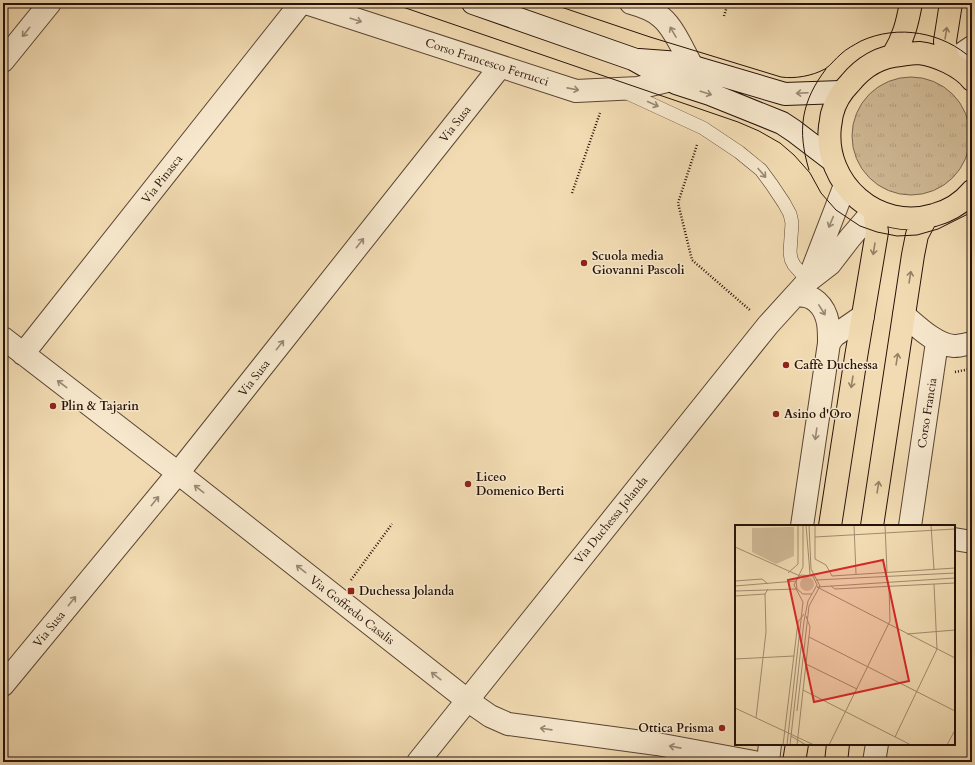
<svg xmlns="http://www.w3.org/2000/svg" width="975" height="765" font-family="Cardo,serif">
	<defs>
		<pattern id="grass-tufts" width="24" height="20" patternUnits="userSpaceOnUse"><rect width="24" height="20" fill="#cfb995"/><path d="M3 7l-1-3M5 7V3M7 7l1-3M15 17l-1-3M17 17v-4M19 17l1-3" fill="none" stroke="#b29e7f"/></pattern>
	</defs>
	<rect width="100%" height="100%" fill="#f2dbb2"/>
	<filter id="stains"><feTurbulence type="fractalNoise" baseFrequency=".005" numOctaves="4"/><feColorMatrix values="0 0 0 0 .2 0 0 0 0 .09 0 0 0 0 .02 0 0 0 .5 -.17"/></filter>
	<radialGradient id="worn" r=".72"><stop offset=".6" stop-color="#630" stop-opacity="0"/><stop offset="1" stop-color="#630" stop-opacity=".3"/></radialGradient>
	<!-- grass -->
	<path fill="url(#grass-tufts)" stroke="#7a664f" d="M852 136a59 59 0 1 1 118 0a59 59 0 1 1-118 0Z"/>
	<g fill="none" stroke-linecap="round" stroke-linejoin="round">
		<!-- service casing -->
		<g stroke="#594433" stroke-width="14">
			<path id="service" d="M625 92 703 128 739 152 761 170 772 185 784 203 790 214 792 223 790 252 791 259 794 265 808 281"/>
		</g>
		<!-- minor casing -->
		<g stroke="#594433" stroke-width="24">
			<path id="minor" d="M306 3 576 91 638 88 671 80
				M631 3C642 6 654 10 662 18 674 28 684 52 692 66
				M3 61 50 3
				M950 62 972 47
				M904 315C917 326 936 345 954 346 959 346 967 344 972 343
				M3 338 178 473 467 700 490 716 508 724 657 744 754 762
				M23 354 301 3
				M802 526 829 343 834 336 863 316
				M910 526 937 342
				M954 539 972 542
				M3 685 178 473 500 67
				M768 762 770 744
				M874 762 877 744"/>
		</g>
		<!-- tertiary casing -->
		<g stroke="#594433" stroke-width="24">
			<path id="tertiary" d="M808 281 845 185
				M795 296C813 293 825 306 828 323 829 329 829 336 829 343
				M418 762 768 325 808 281 830 264 850 238 874 210"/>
		</g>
		<!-- secondary casing -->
		<g stroke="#261209" stroke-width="24">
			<path id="secondary" d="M473 3 633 59 676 83 710 94 782 123 794 131 832 160
				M639 60 680 63 785 94 841 92"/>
		</g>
		<!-- primary casing -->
		<g stroke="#261209" stroke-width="24">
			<path id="primary" d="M893 55C904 37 907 24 911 3
				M950 62 946 52 945 41 951 3
				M972 80C962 67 937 55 919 53 914 53 907 54 901 55 881 56 863 67 850 83 842 91 835 102 832 114 831 118 831 122 830 126 823 184 878 232 934 215 949 211 962 203 972 191
				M830 526 856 357 877 232 874 210
				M872 526 913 255 917 235 926 218
				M794 762 797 744
				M836 762 838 744"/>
		</g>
		<!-- path -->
		<path stroke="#261209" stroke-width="2.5" stroke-dasharray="1 2" stroke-linecap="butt" d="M724 16 728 3
			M697 145 678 203 692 260 751 311
			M572 193 600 113
			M955 372 970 369
			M351 580 392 524"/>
		<!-- service -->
		<use href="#service" stroke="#f7e8cd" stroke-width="13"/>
		<!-- minor -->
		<use href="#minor" stroke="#f7e8cd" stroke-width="22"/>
		<!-- tertiary -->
		<use href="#tertiary" stroke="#f7e8cd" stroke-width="22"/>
		<!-- secondary -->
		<use href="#secondary" stroke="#f7e8cd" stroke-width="22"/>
		<!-- primary -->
		<use href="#primary" stroke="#f2dbb2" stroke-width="22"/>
		<!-- tram -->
		<path stroke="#261209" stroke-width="1" d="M391 3 738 122 759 131 780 143 794 155 810 173 821 193 836 210 860 226 877 232 897 236 917 235 938 229 972 212
			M549 3 650 37 781 77C795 79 812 76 825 69 831 65 835 59 841 54 846 49 854 45 861 41 898 24 943 32 972 59
			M809 170C797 130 801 102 826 69"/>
	</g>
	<!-- one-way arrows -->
	<defs><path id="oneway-shaft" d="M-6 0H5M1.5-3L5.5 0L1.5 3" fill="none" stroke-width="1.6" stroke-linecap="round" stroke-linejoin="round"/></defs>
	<g stroke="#998875">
		<use href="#oneway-shaft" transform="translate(356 20) rotate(18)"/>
		<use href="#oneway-shaft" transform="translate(26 32) rotate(129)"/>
		<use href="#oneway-shaft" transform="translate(673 32) rotate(-120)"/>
		<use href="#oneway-shaft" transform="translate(573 89) rotate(11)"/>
		<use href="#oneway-shaft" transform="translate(706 93) rotate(18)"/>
		<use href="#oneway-shaft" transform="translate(802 93) rotate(177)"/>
		<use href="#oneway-shaft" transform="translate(653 104) rotate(24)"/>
		<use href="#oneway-shaft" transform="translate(762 173) rotate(49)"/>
		<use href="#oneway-shaft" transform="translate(831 222) rotate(113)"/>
		<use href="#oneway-shaft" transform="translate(360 243) rotate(-52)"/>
		<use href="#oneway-shaft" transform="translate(822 310) rotate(58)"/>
		<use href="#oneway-shaft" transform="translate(280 345) rotate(-52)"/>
		<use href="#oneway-shaft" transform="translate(62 384) rotate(-143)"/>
		<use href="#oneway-shaft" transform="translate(816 434) rotate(98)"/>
		<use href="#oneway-shaft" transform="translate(199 489) rotate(-142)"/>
		<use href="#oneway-shaft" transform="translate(155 501) rotate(-51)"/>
		<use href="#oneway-shaft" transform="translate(301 569) rotate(-142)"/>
		<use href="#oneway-shaft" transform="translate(72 601) rotate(-51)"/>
		<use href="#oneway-shaft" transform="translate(436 676) rotate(-142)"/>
		<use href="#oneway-shaft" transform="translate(546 729) rotate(-172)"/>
		<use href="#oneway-shaft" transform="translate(675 747) rotate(-169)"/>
	</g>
	<g stroke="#968166">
		<use href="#oneway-shaft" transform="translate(946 33) rotate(-81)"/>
		<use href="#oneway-shaft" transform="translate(874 249) rotate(99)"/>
		<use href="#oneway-shaft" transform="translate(910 277) rotate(-81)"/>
		<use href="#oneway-shaft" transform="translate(897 359) rotate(-81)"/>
		<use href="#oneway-shaft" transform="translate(852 382) rotate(99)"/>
		<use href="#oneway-shaft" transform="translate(878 487) rotate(-81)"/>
	</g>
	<!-- markers -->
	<g fill="#8f2418" stroke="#f7e8cd" stroke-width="1.5">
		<circle cx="584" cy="263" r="4"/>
		<circle cx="786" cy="365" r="4"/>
		<circle cx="53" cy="406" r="4"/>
		<circle cx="776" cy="414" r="4"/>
		<circle cx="468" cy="484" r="4"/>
		<rect x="347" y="587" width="8" height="8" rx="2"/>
		<circle cx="722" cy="728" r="4"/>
	</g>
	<g text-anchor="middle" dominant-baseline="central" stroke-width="3" stroke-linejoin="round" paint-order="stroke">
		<!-- street labels -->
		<g font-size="12" fill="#261209" stroke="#f7e8cd">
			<text transform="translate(487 62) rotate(18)">Corso Francesco Ferrucci</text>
			<text transform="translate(455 124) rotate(-52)">Via Susa</text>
			<text transform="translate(162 179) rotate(-52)">Via Pinasca</text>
			<text transform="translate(254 378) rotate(-52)">Via Susa</text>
			<text transform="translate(927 413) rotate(-81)">Corso Francia</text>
			<text transform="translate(611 520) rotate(-51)">Via Duchessa Jolanda</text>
			<text transform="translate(352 610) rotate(38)">Via Goffredo Casalis</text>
			<text transform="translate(49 629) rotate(-51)">Via Susa</text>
		</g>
		<!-- poi labels -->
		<g font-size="12" font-weight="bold" fill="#261209" stroke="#f7e8cd" text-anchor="start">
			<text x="592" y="256">Scuola media<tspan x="592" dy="14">Giovanni Pascoli</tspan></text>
			<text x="794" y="365">Caffè Duchessa</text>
			<text x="61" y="406">Plin &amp; Tajarin</text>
			<text x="784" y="414">Asino d'Oro</text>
			<text x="476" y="477">Liceo<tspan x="476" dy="14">Domenico Berti</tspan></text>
			<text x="359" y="591">Duchessa Jolanda</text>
			<text x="714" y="728" text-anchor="end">Ottica Prisma</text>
		</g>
	</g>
	<!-- overview -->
	<g transform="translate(735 525)">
		<rect width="220" height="220" fill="#f2dbb2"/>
		<path d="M65 59a7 7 0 1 1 14 0a7 7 0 1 1-14 0Z" fill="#cfb995"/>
		<path d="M53 2H59V31L41 39 17 27V3Z" fill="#cfb995"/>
		<path fill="none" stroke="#a08b6e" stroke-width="1" d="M71 0 75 49M80 0V34M119 0 121 49M150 0 152 47M196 0 199 45M80 12 220 4M0 22 65 51M80 34 91 40 97 51M53 48 63 39V0M97 51 220 43M81 55 220 48M0 56 27 54 33 59M0 61 61 56M96 61 100 64 220 58M82 62 220 133M82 62 220 53M0 66 62 64M0 71 30 69M172 109 220 105M74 112 220 186M0 134 59 131M71 139 122 164M68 165 176 220M0 183 79 220M62 186 74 81 85 61 76 44 74 0M21 193 31 107 30 69 33 64M56 211 71 220M160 212 202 124 199 59M48 220 63 97 69 89M52 220 68 77 59 60 68 42V0M55 220 69 96 73 76 82 60 78 51 66 50 61 56 62 64 68 69H77M62 220 75 102 71 91M94 220 155 96 154 61M212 220 220 205"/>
		<path fill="#d62828" fill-opacity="0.15" stroke="#d62828" stroke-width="2" d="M148 35 174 156 79 177 53 55Z"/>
		<rect width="220" height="220" fill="none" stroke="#261209" stroke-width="2"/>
	</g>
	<!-- margin -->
	<rect width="975" height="765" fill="none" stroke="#f2dbb2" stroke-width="16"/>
	<rect x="4" y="4" width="967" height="757" fill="none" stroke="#261209" stroke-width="2"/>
	<rect x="8" y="8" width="959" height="749" fill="none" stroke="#261209"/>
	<rect width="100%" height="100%" filter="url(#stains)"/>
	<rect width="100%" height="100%" fill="url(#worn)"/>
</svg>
